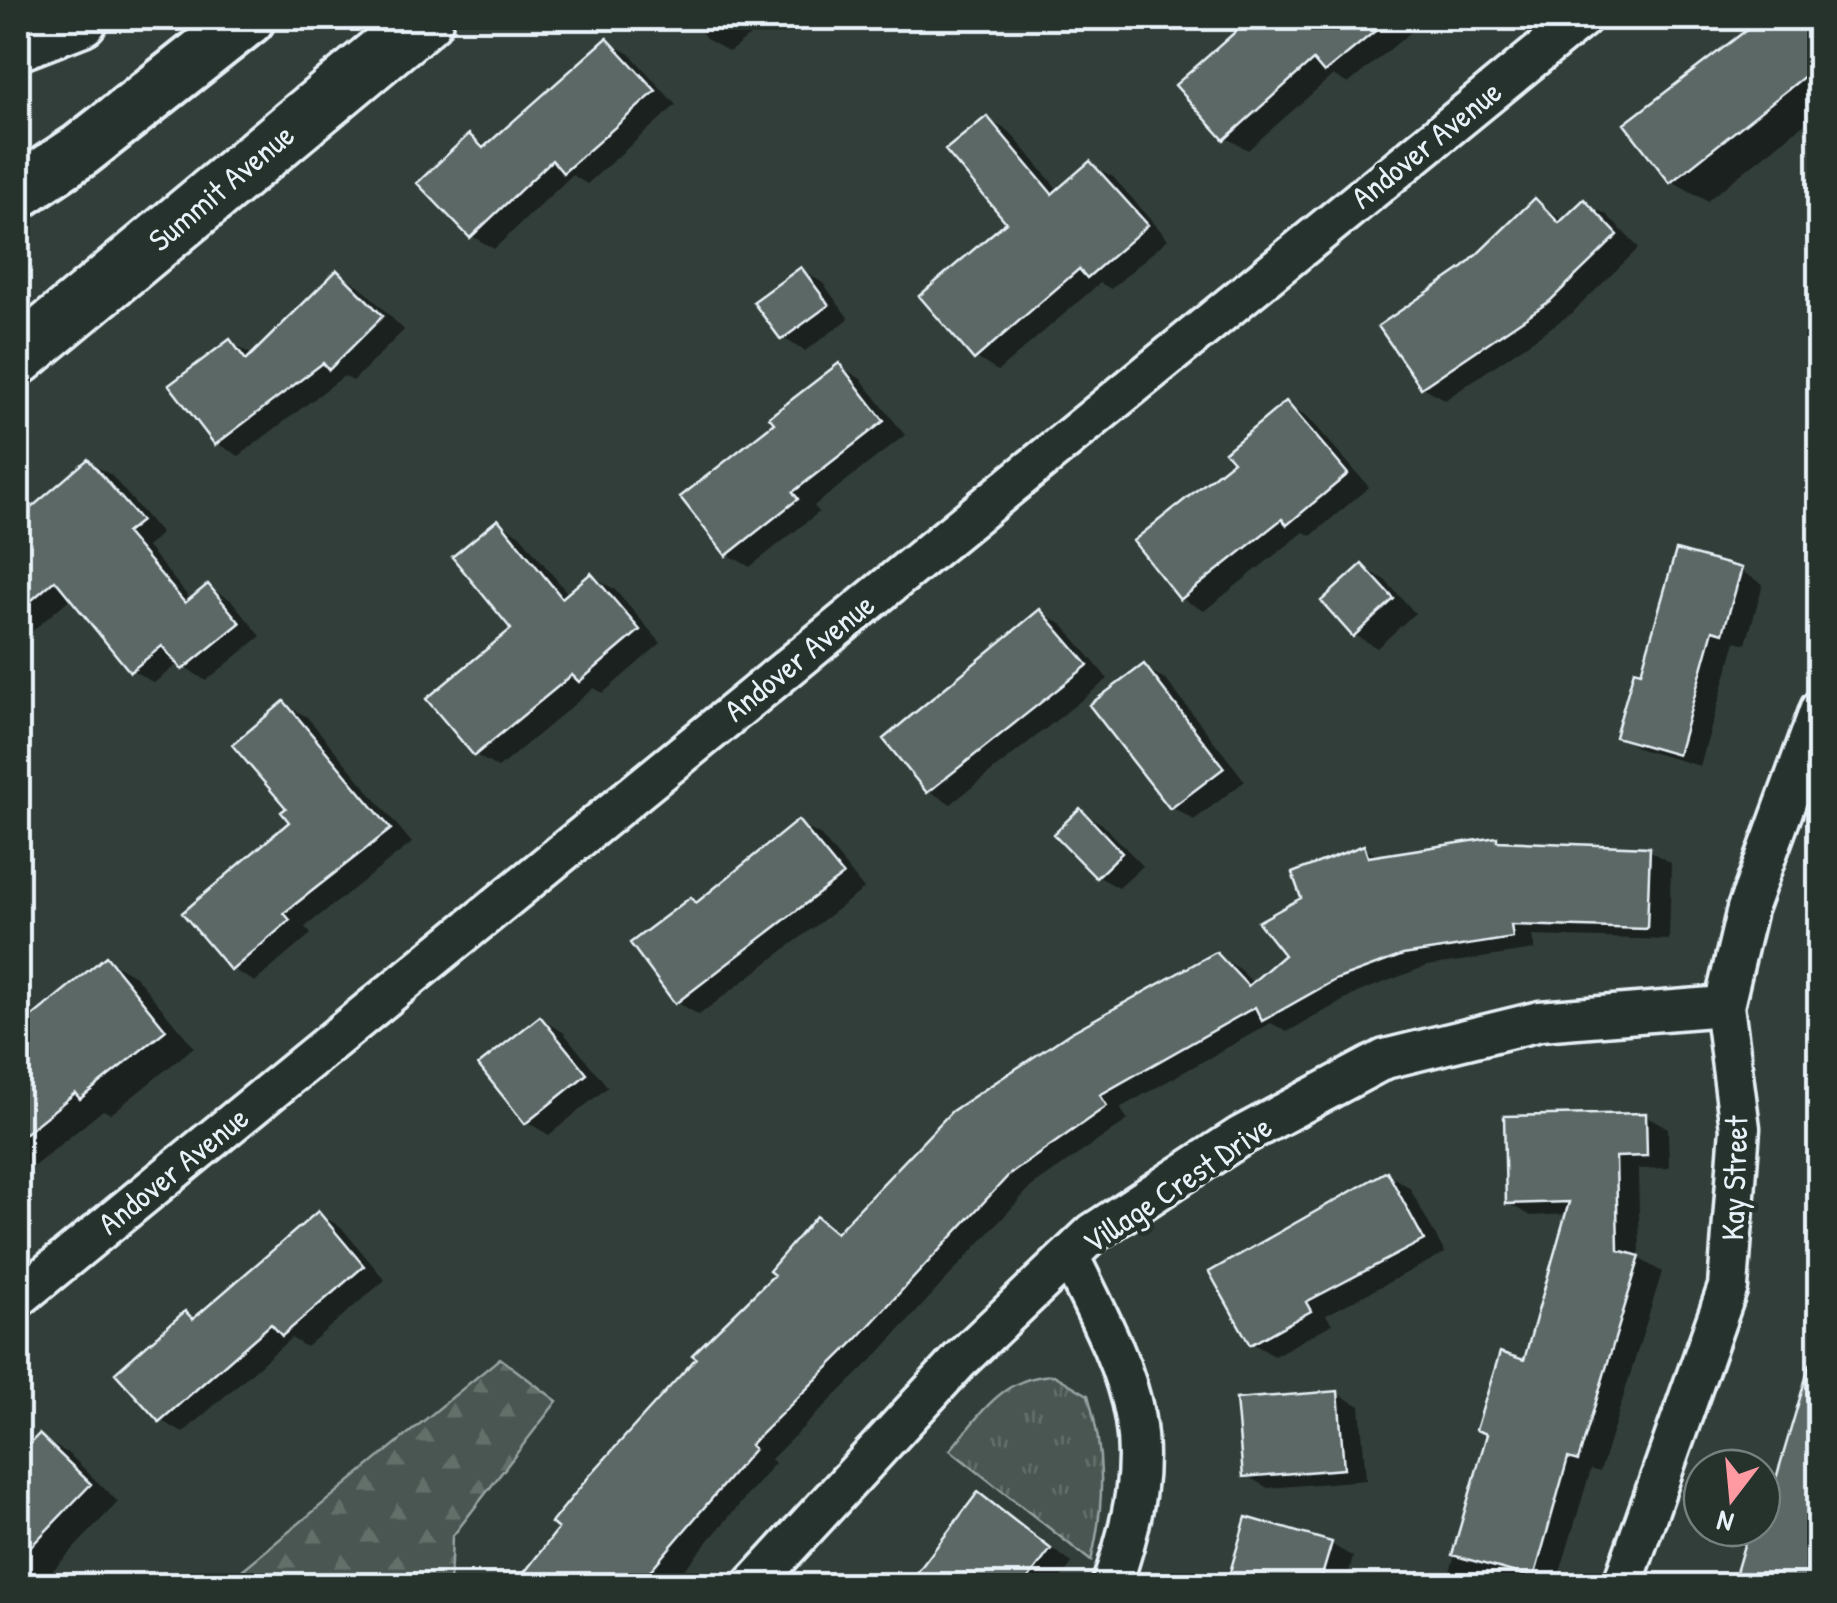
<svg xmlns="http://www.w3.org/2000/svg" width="1837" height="1603" font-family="'Patrick Hand',sans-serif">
	<defs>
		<pattern id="grass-tufts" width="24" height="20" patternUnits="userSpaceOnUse" patternTransform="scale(2.5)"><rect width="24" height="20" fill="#495651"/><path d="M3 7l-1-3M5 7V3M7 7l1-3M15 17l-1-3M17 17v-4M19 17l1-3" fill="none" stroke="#636f6b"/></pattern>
		<pattern id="forest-firs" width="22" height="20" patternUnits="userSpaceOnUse" patternTransform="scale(2.5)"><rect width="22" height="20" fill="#495651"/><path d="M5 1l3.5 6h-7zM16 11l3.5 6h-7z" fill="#636f6b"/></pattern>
	</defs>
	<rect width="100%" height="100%" fill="#323e39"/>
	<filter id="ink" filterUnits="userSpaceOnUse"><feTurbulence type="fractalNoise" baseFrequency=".01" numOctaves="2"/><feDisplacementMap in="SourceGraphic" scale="20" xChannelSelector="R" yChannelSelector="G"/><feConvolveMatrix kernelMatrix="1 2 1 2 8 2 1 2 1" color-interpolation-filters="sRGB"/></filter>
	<g filter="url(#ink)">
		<!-- grass -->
		<path fill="url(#grass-tufts)" stroke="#98a4a4" stroke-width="2.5" d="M1054 1375 1088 1395C1105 1452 1105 1504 1091 1561L950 1450C983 1412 1001 1377 1054 1375Z"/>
		<!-- forest -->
		<path fill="url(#forest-firs)" stroke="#98a4a4" stroke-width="2.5" d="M500 1358 557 1401 452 1537 450 1585H224Z"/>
		<!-- shadow -->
		<path fill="#0007" d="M690 18H773L729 52 707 39Z
			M1276 18H1400L1412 31 1348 84 1333 75 1248 150 1226 138 1251 38Z
			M1763 18H1820V111L1707 201 1672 181 1627 124Z
			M608 41 630 54 676 105 587 184 572 175 494 249 472 236 421 183 470 137 488 147Z
			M987 119 1010 132 1059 191 1090 164 1113 177 1168 239 1111 289 1100 283 998 371 976 358 1010 223Z
			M1536 202 1565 222 1584 203 1607 215 1639 248 1572 313 1445 400 1423 387 1466 269Z
			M801 270 823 283 849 319 805 351 783 338Z
			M337 273 360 286 404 330 353 381 344 376 239 456 216 443 230 342 254 356Z
			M839 366 861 379 905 435 814 506 819 512 750 567 727 554 778 424Z
			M1286 404 1308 417 1369 487 1311 536 1304 532 1204 611 1181 598 1237 461Z
			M88 462 111 475 161 534 147 547 192 601 209 587 231 600 261 636 206 681 179 663 154 683 132 670 72 597 18 643V522Z
			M498 522 520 535 569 595 591 576 614 589 661 643 603 693 594 688 498 768 476 755 429 700 515 630Z
			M1363 567 1385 580 1415 613 1377 648 1355 635Z
			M1741 571 1763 584 1746 644 1736 641 1700 766 1640 749 1618 736 1643 675Z
			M1040 612 1063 625 1108 679 951 804 929 791Z
			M1144 667 1166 680 1245 781 1194 820 1172 807Z
			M284 704 307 717 412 843 305 927 311 934 255 982 232 969 292 823Z
			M1080 811 1102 824 1143 866 1119 888 1097 876Z
			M798 823 821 836 864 889 699 1015 677 1002 692 900 698 904Z
			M1496 839 1504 844 1649 850 1671 863 1669 940 1532 936 1535 950 1427 966 1359 992 1287 1032 1271 1023 1120 1108 1128 1120 1031 1187 876 1356 771 1459 775 1463 670 1586H517L778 1275 817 1219 840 1232 1216 955 1238 968 1254 984 1287 956 1305 899 1363 848 1380 858Z
			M106 959 135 976 194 1047 111 1114 103 1110 18 1179V1042Z
			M540 1019 563 1032 608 1087 549 1135 527 1122Z
			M1645 1115 1668 1128 1669 1168 1638 1169 1640 1259 1662 1272 1600 1472 1591 1469 1556 1586H1446L1489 1435 1526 1363 1568 1214 1531 1216 1508 1203Z
			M1387 1174 1409 1187 1445 1253 1326 1315 1332 1324 1274 1356 1252 1343Z
			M318 1214 341 1227 385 1280 306 1347 291 1338 183 1433 160 1420 186 1314 196 1320Z
			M1820 1331V1586H1735L1752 1528H1762L1773 1495Z
			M1338 1394 1360 1406 1366 1480 1268 1488 1245 1475Z
			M39 1437 69 1454 118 1502 38 1586H18V1459Z
			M979 1496 1072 1563 1055 1586H910Z
			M1331 1544 1353 1557 1345 1586H1228Z"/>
		<!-- building -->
		<path fill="#5c6865" stroke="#e8f1f8" stroke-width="2.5" d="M1251 18H1391L1324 73 1313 60 1224 140 1175 85Z
			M1762 18H1820V64L1670 183 1624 124Z
			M607 38 656 91 563 173 552 160 470 238 417 183 469 134 483 148Z
			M987 116 1052 194 1090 161 1148 225 1087 278 1079 269 974 360 919 296 1006 222 945 150Z
			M1535 198 1559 223 1584 199 1618 235 1550 301 1421 388 1378 326 1464 267Z
			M801 267 829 305 781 340 753 302Z
			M337 270 383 316 329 370 323 363 215 445 169 385 230 339 246 360Z
			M839 363 884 421 793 492 798 499 726 556 680 497 774 423 769 417Z
			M1286 401 1348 474 1287 525 1282 519 1180 600 1133 541 1233 461 1225 452Z
			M88 459 141 521 126 533 185 603 208 584 240 623 182 670 162 646 130 672 55 580 18 612V519Z
			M498 519 562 598 591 573 640 630 579 682 572 675 474 756 426 699 511 629 452 557Z
			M1676 550 1742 568 1723 633 1713 630 1678 755 1615 737 1634 670 1641 672Z
			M1362 564 1394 599 1353 637 1321 601Z
			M1040 609 1088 665 927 793 883 739Z
			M1144 664 1224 768 1170 809 1089 705Z
			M284 701 391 829 284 913 290 920 231 971 182 913 289 822 281 812 286 808 232 745Z
			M1080 808 1122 853 1096 878 1053 834Z
			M798 820 843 875 675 1004 630 943 691 897 696 903Z
			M1497 837V841L1650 847 1647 929 1511 925 1513 938 1403 955 1335 980 1262 1021 1255 1007 1100 1095 1107 1106 1009 1175 853 1343 750 1445 754 1449 637 1586H514L558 1529 551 1523 591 1474 696 1358 692 1355 774 1275 769 1271 816 1216 836 1233 952 1111 1070 1033 1216 952 1248 986 1284 955 1258 922 1301 898 1292 873 1364 845 1368 857Z
			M106 956 166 1030 80 1099 75 1093 18 1139V1028Z
			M540 1016 587 1074 525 1124 478 1065Z
			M1646 1113 1647 1156 1616 1157 1618 1250 1640 1256 1578 1461 1568 1458 1534 1578 1452 1555 1487 1434 1476 1430 1500 1352 1524 1360 1569 1202 1506 1204 1504 1116Z
			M1387 1171 1424 1240 1306 1302 1311 1311 1250 1345 1209 1272Z
			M318 1211 364 1266 282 1336 271 1324 159 1422 115 1373 185 1311 193 1319Z
			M1810 1364 1820 1366V1586H1769L1735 1576 1749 1528H1762V1490L1772 1492Z
			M1338 1391 1344 1469 1243 1477 1236 1399Z
			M39 1434 91 1484 18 1560V1456Z
			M978 1492 1051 1549 1023 1586H907Z
			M1246 1517 1332 1542 1319 1586H1226Z"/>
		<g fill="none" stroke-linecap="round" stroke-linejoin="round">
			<!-- street casing -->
			<g stroke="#e8f1f8" stroke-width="45">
				<path id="street" d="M1069 1256C1135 1388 1163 1439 1111 1586
					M18 1298 1582 18
					M752 1586 959 1361 1093 1233 1241 1136 1385 1059 1540 1021 1724 1006
					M1622 1586 1728 1287 1740 1128 1724 1006 1747 909 1820 709"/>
			</g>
			<!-- secondary casing -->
			<g stroke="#e8f1f8" stroke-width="60">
				<path id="secondary" d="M18 192 81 150 248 18"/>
			</g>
			<!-- primary casing -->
			<g stroke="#e8f1f8" stroke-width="62">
				<path id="primary" d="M18 357 425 18"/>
			</g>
			<!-- highway casing -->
			<g stroke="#e8f1f8" stroke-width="62">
				<path id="highway" d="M18 42 80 18"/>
			</g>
			<!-- street -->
			<use href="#street" stroke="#26332d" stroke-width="38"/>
			<!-- secondary -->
			<use href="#secondary" stroke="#26332d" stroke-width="52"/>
			<!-- primary -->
			<use href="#primary" stroke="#26332d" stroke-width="55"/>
			<!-- highway -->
			<use href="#highway" stroke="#26332d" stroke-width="55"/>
		</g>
	</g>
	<g text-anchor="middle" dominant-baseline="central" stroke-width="9" stroke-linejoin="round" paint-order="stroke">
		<!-- street labels -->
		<g font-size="32" fill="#e8f1f8" stroke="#26332d">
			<text transform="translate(1426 144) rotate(-39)">Andover Avenue</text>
			<text transform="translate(221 187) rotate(-40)">Summit Avenue</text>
			<text transform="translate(799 657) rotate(-39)">Andover Avenue</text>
			<text transform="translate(173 1170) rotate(-39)">Andover Avenue</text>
			<text transform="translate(1734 1178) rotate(-88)">Kay Street</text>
			<text transform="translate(1177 1184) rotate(-34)">Village Crest Drive</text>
		</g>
	</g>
	<!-- margin -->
	<rect width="1837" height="1603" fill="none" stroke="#26332d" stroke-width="60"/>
	<rect x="30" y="30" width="1777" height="1543" fill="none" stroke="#e8f1f8" stroke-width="4" filter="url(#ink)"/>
	<!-- north arrow -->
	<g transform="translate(1732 1498) rotate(196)"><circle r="48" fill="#26332d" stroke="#747f7e" stroke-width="2.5"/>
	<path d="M0-8L18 38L0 25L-18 38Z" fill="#ff9aa2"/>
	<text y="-15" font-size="28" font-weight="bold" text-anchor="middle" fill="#e8f1f8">N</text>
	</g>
</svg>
